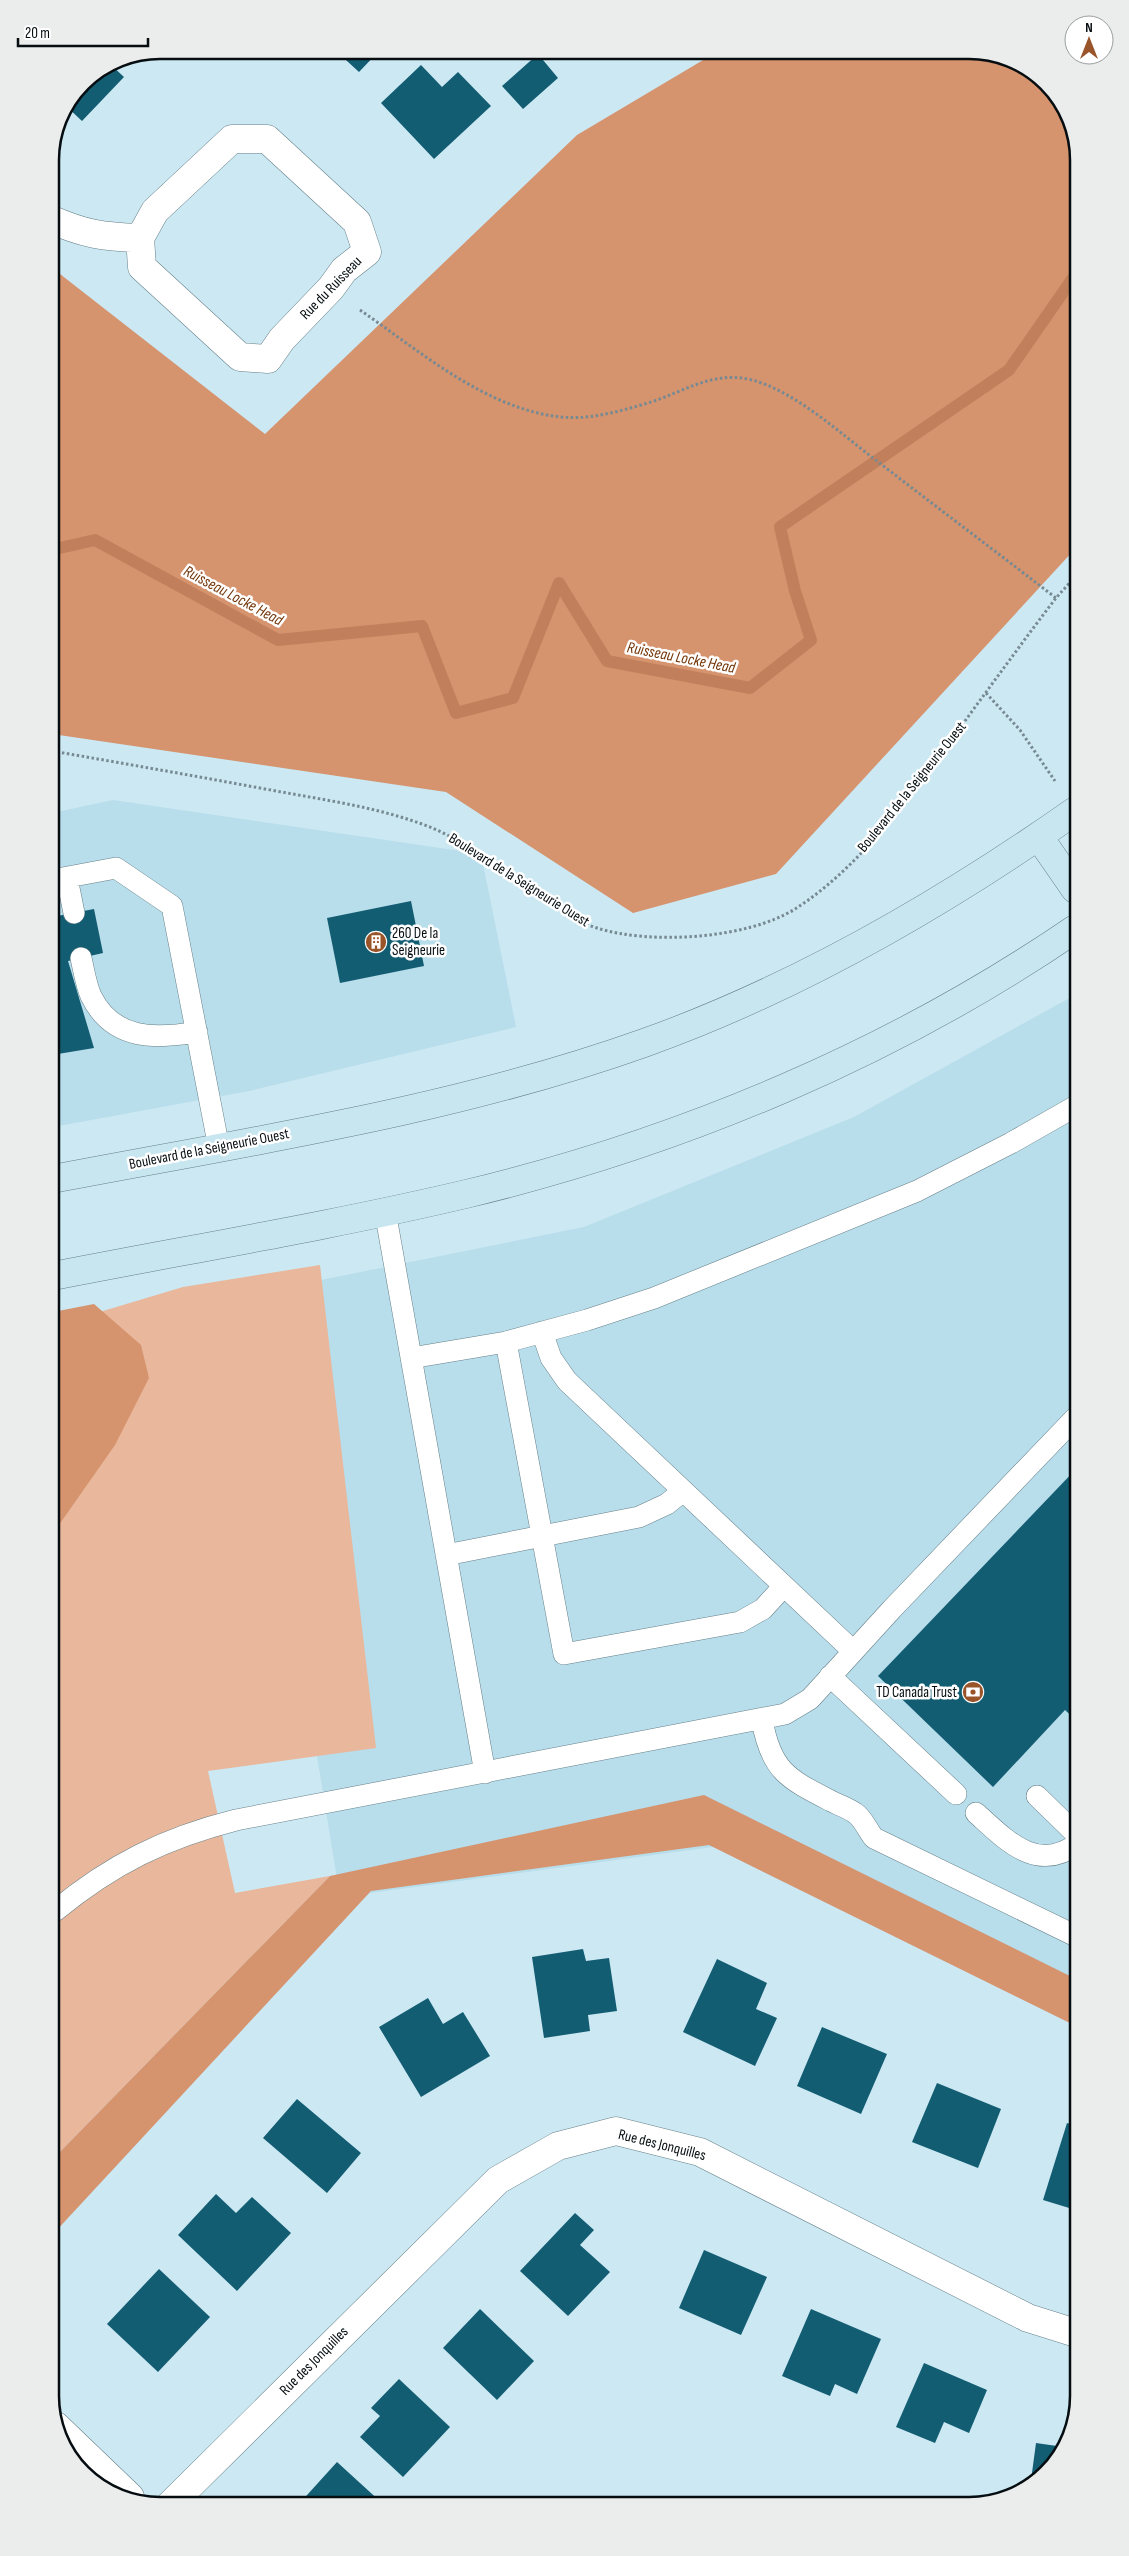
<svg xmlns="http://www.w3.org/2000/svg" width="1129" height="2556" font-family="'Sofia Sans Condensed',sans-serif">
	<rect width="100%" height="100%" fill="#cce8f3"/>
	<!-- built -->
	<path fill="#b8ddeb" d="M113 800 481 854 516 1027 249 1091 53 1127 52 813Z
		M1075 995 1078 2019 720 1846 340 1897 242 1296 584 1227 854 1117Z"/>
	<!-- green -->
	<path fill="#e9b79b" d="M320 1265 376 1748 208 1771 235 1893 330 1876 55 2157 53 1326 183 1287Z"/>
	<!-- forest -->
	<path fill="#d5936e" d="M720 50H977L1036 73 1073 124 1074 550 776 874 633 913 446 792 52 734 51 267 265 434 577 135Z
		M94 1304 141 1345 149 1378 115 1445 54 1532 53 1312Z
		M704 1795 1078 1980V2027L709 1845 371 1891 55 2232V2157L330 1876Z"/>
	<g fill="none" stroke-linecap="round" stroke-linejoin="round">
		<!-- stream -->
		<path stroke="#c1805b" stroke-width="12" d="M51 550 95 540 278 640 422 626 456 713 513 698 559 583 607 661 750 688 811 640 795 591 780 527 1009 370 1073 278"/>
	</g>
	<!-- building -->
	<path fill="#135d73" d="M335 50H380L359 72Z
		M538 54 558 78 523 109 502 86Z
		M110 64 124 77 82 121 66 106 82 82Z
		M421 65 442 87 458 72 491 106 434 159 381 103Z
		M411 901 424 966 340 983 327 918Z
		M94 909 103 953 68 961 94 1048 52 1055V917Z
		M1077 1468V1721L1065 1710 993 1787 878 1676Z
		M583 1949 586 1961 609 1958 617 2011 588 2015 590 2031 544 2038 532 1957Z
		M717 1959 767 1983 756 2009 777 2018 755 2066 683 2032Z
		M428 1998 443 2024 463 2012 490 2056 421 2097 379 2027Z
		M822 2027 887 2054 861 2114 797 2086Z
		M937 2083 1001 2109 978 2168 912 2142Z
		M297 2099 361 2153 327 2193 263 2138Z
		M1067 2123 1078 2126 1079 2211 1043 2200Z
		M216 2194 236 2213 252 2197 291 2233 237 2291 178 2235Z
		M575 2213 594 2230 580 2245 610 2272 568 2316 520 2271Z
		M704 2250 767 2277 741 2335 679 2308Z
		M159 2269 210 2317 158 2372 107 2324Z
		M480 2309 534 2361 497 2400 443 2348Z
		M811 2309 881 2339 857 2394 835 2384 830 2396 782 2376Z
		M924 2363 987 2390 969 2433 944 2422 935 2443 896 2427Z
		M399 2379 450 2427 403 2477 360 2437 380 2416 371 2408Z
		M1036 2443 1064 2447 1060 2457 1031 2480Z
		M337 2462 383 2504 298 2505Z"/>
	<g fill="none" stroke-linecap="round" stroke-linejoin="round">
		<!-- service casing -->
		<g stroke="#668089" stroke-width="22">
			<path id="service" d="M67 878 74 913
				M52 880 116 868 172 906 219 1148
				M81 958C84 971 86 985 91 996 113 1041 156 1039 197 1032
				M385 1211 485 1773
				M542 1332 551 1358 567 1381 853 1651
				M506 1342 564 1654 740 1622 763 1609 784 1586
				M411 1358 506 1342 587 1320 654 1298 917 1191 1011 1143 1076 1106
				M446 1555 639 1517 667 1504 683 1491
				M830 1676 956 1794
				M762 1720C771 1771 788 1779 831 1801 839 1805 848 1808 855 1813 863 1818 868 1831 874 1838L1078 1937
				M1037 1796 1078 1836
				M976 1813C1005 1839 1037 1875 1078 1843
				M55 1911C112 1864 165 1838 236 1820L785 1714 810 1699 892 1609 1076 1417"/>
		</g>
		<!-- minor casing -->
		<g stroke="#668089" stroke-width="29">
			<path id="minor" d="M232 139H267L357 222 367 252 344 270 331 288 282 339 268 359 240 357 142 267 140 238 155 211Z
				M50 219C84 234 103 237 140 238
				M169 2506 498 2180 558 2146 616 2131 700 2152 1028 2318 1079 2334"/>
		</g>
		<!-- tertiary casing -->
		<g stroke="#668089" stroke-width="29">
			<path id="tertiary" d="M56 2426 130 2497"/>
		</g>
		<!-- secondary casing -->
		<g stroke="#668089" stroke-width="29">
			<path id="secondary" d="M1039 837 1075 889
				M53 1179C251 1141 453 1111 644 1043 798 988 941 905 1075 811
				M53 1276C191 1249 330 1226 466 1194 682 1142 892 1054 1075 929"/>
		</g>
		<!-- path -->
		<path stroke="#778a92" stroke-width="3" stroke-dasharray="2.5 2.5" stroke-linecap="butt" d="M360 310C421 352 486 409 561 417 591 420 620 411 648 403 684 392 713 370 752 380 794 391 839 432 873 458 934 505 995 551 1056 598
			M986 693 1020 730 1055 781
			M52 751C127 764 201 777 276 791 325 800 375 807 422 824 463 839 500 867 535 891 554 905 574 921 597 928 650 945 747 939 795 909 856 870 900 809 942 752 980 701 1017 649 1056 598L1074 578"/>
		<!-- service -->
		<use href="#service" stroke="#fff" stroke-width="21"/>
		<!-- minor -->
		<use href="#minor" stroke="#fff" stroke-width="28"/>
		<!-- tertiary -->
		<use href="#tertiary" stroke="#fff" stroke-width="28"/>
		<!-- secondary -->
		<use href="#secondary" stroke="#c7e6f0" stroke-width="28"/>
	</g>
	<!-- icons -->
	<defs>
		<g id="building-disc" transform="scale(1.125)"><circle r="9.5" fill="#995429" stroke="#fff"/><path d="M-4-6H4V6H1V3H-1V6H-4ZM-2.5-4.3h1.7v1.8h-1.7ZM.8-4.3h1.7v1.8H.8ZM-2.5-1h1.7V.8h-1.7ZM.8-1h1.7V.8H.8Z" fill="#fff"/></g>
		<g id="bank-disc" transform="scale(1.125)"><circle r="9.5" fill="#995429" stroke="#fff"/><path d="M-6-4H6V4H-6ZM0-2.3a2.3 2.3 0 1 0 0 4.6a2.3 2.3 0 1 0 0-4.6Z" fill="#fff"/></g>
	</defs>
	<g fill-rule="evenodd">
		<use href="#building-disc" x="376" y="942"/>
		<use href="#bank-disc" x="973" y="1692"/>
	</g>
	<g text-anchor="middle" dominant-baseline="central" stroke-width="5" stroke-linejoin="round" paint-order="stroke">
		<!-- street labels -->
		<g font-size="15" fill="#050d11" stroke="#fff">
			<text transform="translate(331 288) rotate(-46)">Rue du Ruisseau</text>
			<text transform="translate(912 787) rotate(-51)">Boulevard de la Seigneurie Ouest</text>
			<text transform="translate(519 880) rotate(32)">Boulevard de la Seigneurie Ouest</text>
			<text transform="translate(209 1149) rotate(-11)">Boulevard de la Seigneurie Ouest</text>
			<text transform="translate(662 2145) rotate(14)">Rue des Jonquilles</text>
			<text transform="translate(314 2361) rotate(-45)">Rue des Jonquilles</text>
		</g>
		<!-- poi labels -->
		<g font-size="15" fill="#050d11" stroke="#fff" text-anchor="start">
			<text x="392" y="933">260 De la<tspan x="392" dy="17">Seigneurie</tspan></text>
			<text x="957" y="1692" text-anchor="end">TD Canada Trust</text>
		</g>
		<!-- water labels -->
		<g font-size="16" font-style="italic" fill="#74370b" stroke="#fff">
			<text transform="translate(233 596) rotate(28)">Ruisseau Locke Head</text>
			<text transform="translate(681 658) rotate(11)">Ruisseau Locke Head</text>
		</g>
	</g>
	<!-- crop -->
	<path d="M0 0H1129V2556H0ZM160 59H969A101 101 0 0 1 1070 160V2396A101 101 0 0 1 969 2497H160A101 101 0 0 1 59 2396V160A101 101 0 0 1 160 59Z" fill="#ebecec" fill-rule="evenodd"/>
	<path fill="none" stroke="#050d11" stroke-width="2.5" d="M160 59H969A101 101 0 0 1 1070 160V2396A101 101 0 0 1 969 2497H160A101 101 0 0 1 59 2396V160A101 101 0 0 1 160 59Z"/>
	<!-- north arrow -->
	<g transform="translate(1089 40)"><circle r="24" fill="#ffffff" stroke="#9b9ea0"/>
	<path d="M0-4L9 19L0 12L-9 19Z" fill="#995429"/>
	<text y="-8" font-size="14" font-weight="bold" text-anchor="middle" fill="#050d11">N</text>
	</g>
	<!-- scale -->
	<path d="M18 38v8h130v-8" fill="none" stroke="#050d11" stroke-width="2.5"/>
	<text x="25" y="38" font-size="15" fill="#050d11" stroke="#ffffff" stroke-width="4" paint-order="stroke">20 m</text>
</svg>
